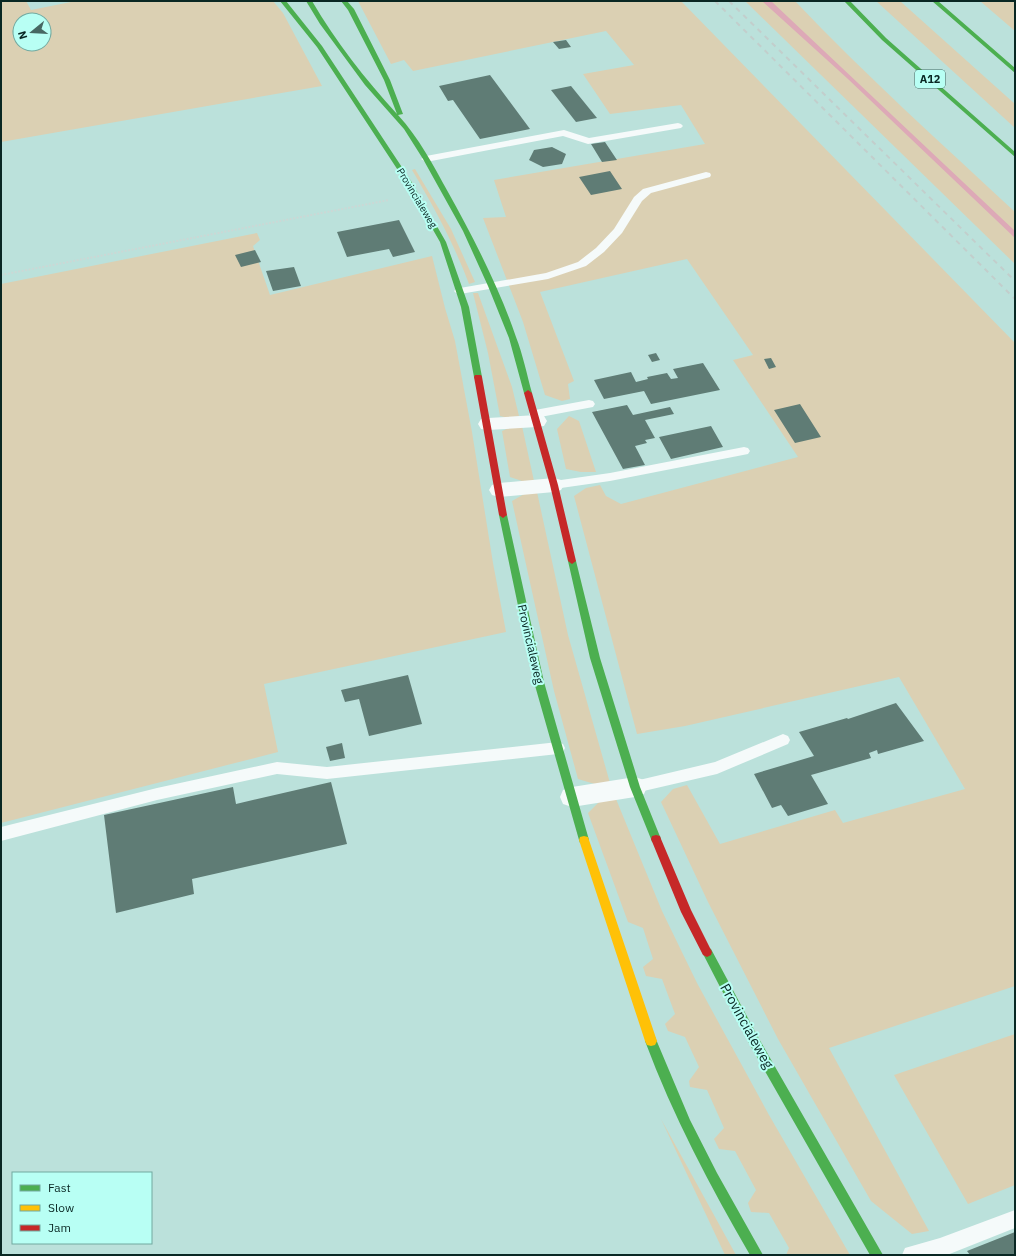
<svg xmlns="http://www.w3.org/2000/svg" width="1016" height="1256" font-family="'IBM Plex Sans',sans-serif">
	<rect width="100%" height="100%" fill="#bbe1db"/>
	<!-- green -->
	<path fill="#dbd0b3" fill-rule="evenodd" d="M1 1H26L31 10 76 1H273L283 13 322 86 1 142ZM20 20H44V44H20Z
		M358 1H681L1015 343V986L829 1048 929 1231 912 1234 871 1201 778 1039 708 902 661 802 673 789 687 785 720 844 835 810 843 823 965 789 899 677 685 726 637 734 574 496 586 488 600 485 606 496 621 504 798 457 733 360 753 355 687 259 540 292 574 381 568 384 570 399 562 401 545 395 523 322 483 218 506 217 494 180 705 144 681 105 610 114 583 74 634 65 606 31 413 71 404 60 391 64Z
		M745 1H795C865 75 941 143 1015 212V264Z
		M876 1H900L1015 104V128Z
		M980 1H1015V31Z
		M415 169 451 229 475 282 469 284C454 244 434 207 412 170Z
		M257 233 260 240 253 246 270 295 432 256 445 308 455 341 472 432 493 563 506 632 264 684 278 752 1 823V284Z
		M473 293H478L512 387 519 416 508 418 500 416 488 353Z
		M569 416 579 421 596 472H581L566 469 557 429Z
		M522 426 534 481H522L510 477 502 431 511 427Z
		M537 492 568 635 610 783 598 785 578 779 554 691 512 501 526 493Z
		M616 799 662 911 697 983 769 1115 850 1255H786L789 1248 769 1213 751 1212 748 1203 756 1190 735 1151 719 1149 714 1139 724 1128 707 1090 690 1087 689 1081 699 1067 685 1037 668 1031 665 1024 675 1014 662 979 646 976 643 967 653 959 643 928 628 922 588 813 601 800Z
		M1015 1034V1185L968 1204 894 1075Z
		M661 1119 736 1255H725Z"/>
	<!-- water -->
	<path fill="#dda9b7" d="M762 1H771L1015 231V238L848 79Z"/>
	<!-- building -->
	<path fill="#5f7c75" d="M566 40 571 47 559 49 553 42Z
		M490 75 530 129 480 139 453 100 448 101 439 86Z
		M571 86 597 118 576 122 551 90Z
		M605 142 617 160 602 162 591 144Z
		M552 147 566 154 562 164 543 167 529 160 534 150Z
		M610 171 622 189 591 195 579 177Z
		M399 220 415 252 393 257 389 249 347 257 337 232Z
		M255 250 261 262 241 267 235 255Z
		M294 267 301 286 273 291 266 271Z
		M656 353 660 360 652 362 648 355Z
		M771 358 776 367 769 369 764 359Z
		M703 363 720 390 651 404 644 391 604 399 594 380 631 372 636 382 648 379 647 377 667 373 671 379 678 378 673 369Z
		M800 404 821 437 795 443 774 410Z
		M627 405 633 415 670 407 674 414 645 420 655 438 645 440 647 443 635 446 645 465 623 469 592 412Z
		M711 426 723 447 671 459 659 437Z
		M408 675 422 724 369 736 359 699 345 702 341 690Z
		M896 703 924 741 878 754 877 750 869 753 871 758 811 775 828 804 788 816 781 805 772 808 754 774 814 756 799 732 847 718 848 719Z
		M342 743 345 758 330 761 326 747Z
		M331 782 347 844 192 879 194 894 116 913 104 815 233 787 236 804Z
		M1015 1232V1255H970L967 1251Z"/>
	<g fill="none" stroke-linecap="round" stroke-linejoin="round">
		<!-- path -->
		<path stroke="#cbd8d5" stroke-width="2" stroke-dasharray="2 1.5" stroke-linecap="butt" d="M1 275 389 200"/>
		<!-- lane -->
		<path fill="#f5fafa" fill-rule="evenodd" d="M678 123 681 124 683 126 681 128 588 144 563 136 426 162 421 159 426 156 564 130 589 138Z
			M706 172 710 173 711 175 710 177 651 193 642 201 622 233 604 252 586 266 548 279 460 294 456 293 454 291 456 289 460 288 546 273 578 262 596 248 614 229 634 197 643 189Z
			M589 400 593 401 595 404 593 407 535 418 531 417 529 414 531 411 535 410Z
			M744 447 748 448 750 451 748 454 610 481 554 489 549 488 548 485 549 482 554 481 610 473Z
			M783 734 788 736 790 740 788 744 717 774 635 793 630 791 627 787 630 783 635 781 715 762Z
			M558 742 563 744 565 748 563 752 558 754 327 779 277 774 157 800 1 841V827L157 788 277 762 327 767Z
			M1015 1210V1228L947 1255H902L905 1248 940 1238Z"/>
		<!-- street -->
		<path fill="#f5fafa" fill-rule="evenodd" d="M537 415 544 416 547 421 544 426 537 427 488 430 481 429 478 424 481 419 488 418Z
			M554 478 561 480 564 485 561 490 554 492 499 497 492 495 489 490 492 485 499 483Z
			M635 777 644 780 647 787 644 794 635 797 572 807 563 804 560 797 563 790 572 787Z"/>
		<!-- fast -->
		<path fill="#4caf50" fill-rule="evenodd" d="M280 1H286L322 46 411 181 446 242 469 307 482 377 481 379H475L474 377 461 307 440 242 405 181 317 47Z
			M306 1H312C336 42 365 79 397 114L384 80 348 10 341 1H347L354 9 390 80 403 114 398 115C419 138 433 165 448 192 474 239 499 287 516 337 523 355 527 375 532 393L531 395 528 396 524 393 509 338 488 286 463 231 423 159 404 129 365 85 320 24Z
			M844 1H850L886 38 1015 152V157L882 40Z
			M932 1H938L1015 68V73Z
			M503 512 507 515 544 682 589 840 588 843 584 844 580 843 579 840 534 682 499 515Z
			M572 558 576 561 600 658 640 787 661 839 660 842 656 843 652 842 651 839 630 787 590 658 568 561Z
			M707 947 711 949 758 1037 883 1255H870L750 1045 702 952 703 949Z
			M651 1036 655 1037 690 1120 717 1173 763 1255H750C710 1186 673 1116 645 1041L647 1037Z"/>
		<!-- slow -->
		<path fill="#ffc107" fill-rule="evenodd" d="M584 836 588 837 589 840 657 1041 655 1045 651 1046 647 1045 645 1041 579 840 580 837Z"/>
		<!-- jam -->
		<path fill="#c62828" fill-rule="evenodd" d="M475 375H481L482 377 507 515 503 518 499 515 474 377Z
			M528 390 532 393 558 485 576 561 572 564 568 561 550 485 524 393Z
			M656 835 660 836 661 839 691 910 712 952 711 955 707 957 703 955 681 912 651 839 652 836Z"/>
		<!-- rail -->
		<path stroke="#c2cecc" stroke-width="2" stroke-dasharray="5 5" stroke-linecap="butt" d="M715 1 1015 299
			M729 1 1015 281"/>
	</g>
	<g text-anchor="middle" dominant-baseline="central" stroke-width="4" stroke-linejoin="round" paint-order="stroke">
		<!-- far-street labels -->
		<g font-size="10" fill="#092723" stroke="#b8fff4">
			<text transform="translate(417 198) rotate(59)">Provincialeweg</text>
		</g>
		<!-- shield labels -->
		<rect fill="#b8fff4" stroke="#3e6862" stroke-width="1" x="915" y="70" width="30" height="18" rx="3"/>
		<g font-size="11" font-weight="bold" fill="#092723">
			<text x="930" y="79">A12</text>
		</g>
		<!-- street labels -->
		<g font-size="12" fill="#092723" stroke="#b8fff4">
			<text transform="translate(531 644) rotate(77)">Provincialeweg</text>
		</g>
		<!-- near-street labels -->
		<g font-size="14" fill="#092723" stroke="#b8fff4">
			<text transform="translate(747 1026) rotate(61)">Provincialeweg</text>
		</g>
	</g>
	<!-- border -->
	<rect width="1016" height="1256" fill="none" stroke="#092723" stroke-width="4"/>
	<!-- legend -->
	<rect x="12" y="1172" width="140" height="72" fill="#b8fff4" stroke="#72a9a0"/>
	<rect x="20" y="1185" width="20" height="6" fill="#4caf50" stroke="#72a9a0"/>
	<text x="48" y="1192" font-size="12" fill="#092723">Fast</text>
	<rect x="20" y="1205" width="20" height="6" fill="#ffc107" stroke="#72a9a0"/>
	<text x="48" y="1212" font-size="12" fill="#092723">Slow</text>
	<rect x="20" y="1225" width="20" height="6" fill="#c62828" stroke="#72a9a0"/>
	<text x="48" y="1232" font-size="12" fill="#092723">Jam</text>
	<!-- north arrow -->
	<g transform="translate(32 32) rotate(252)"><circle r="19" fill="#b8fff4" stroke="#72a9a0"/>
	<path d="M0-3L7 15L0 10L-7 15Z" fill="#476863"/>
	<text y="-6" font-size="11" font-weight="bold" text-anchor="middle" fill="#092723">N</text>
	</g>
</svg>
